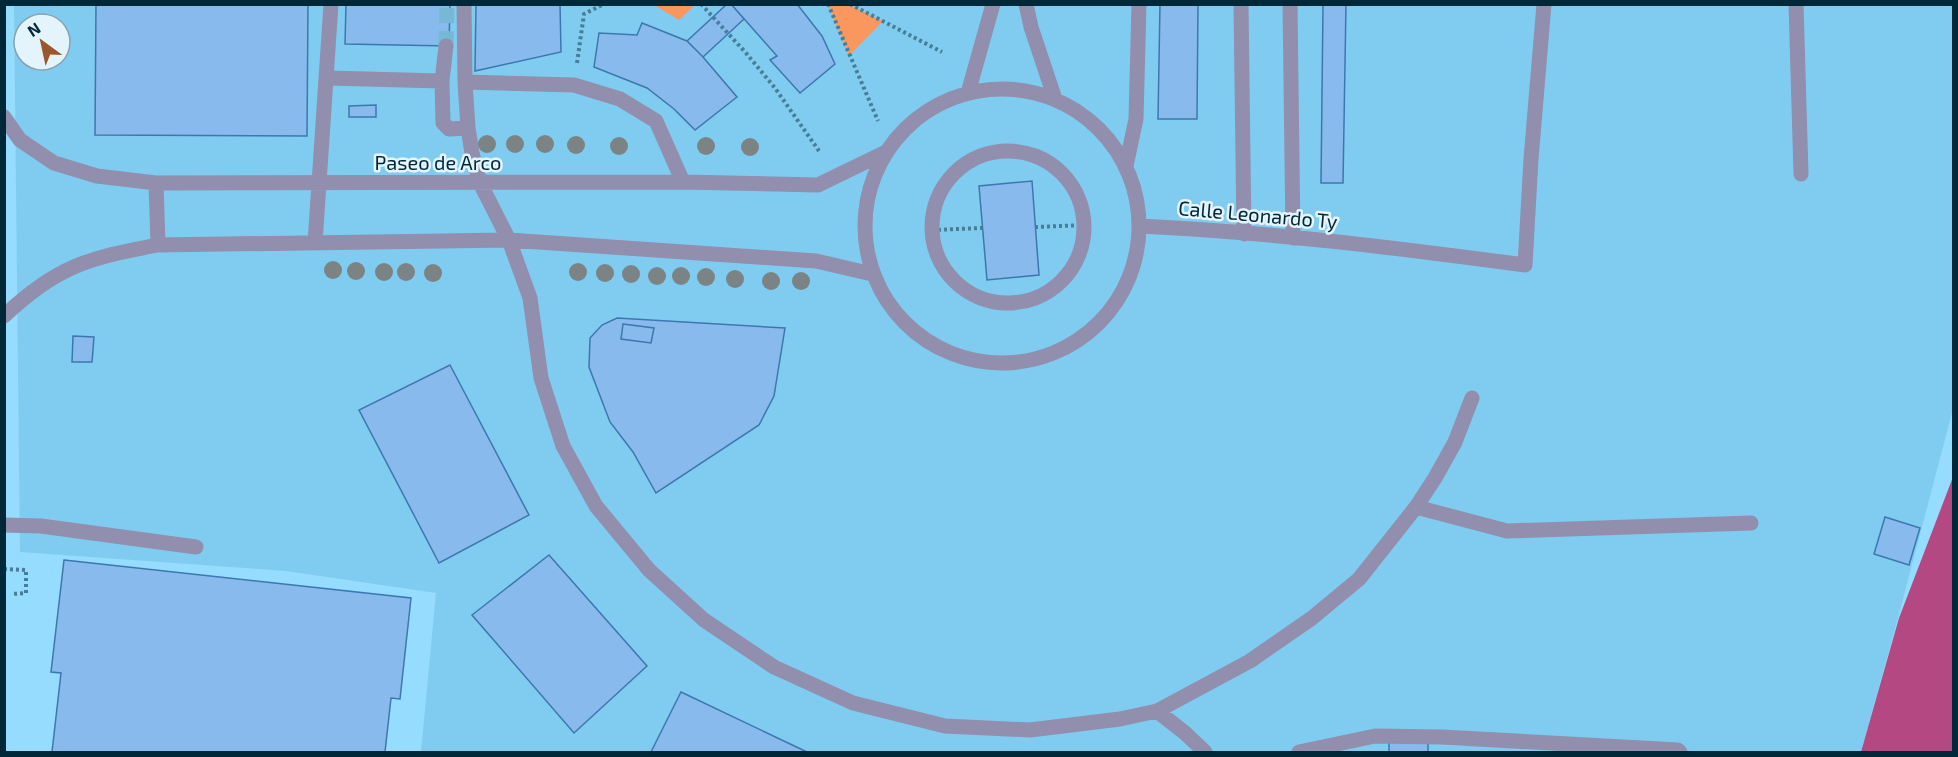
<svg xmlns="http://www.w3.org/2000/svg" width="1958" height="757" font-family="'Exo 2',sans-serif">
	<rect width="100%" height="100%" fill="#95dcfe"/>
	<!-- built -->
	<path fill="#80ccf0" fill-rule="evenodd" d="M14 5H1953V409L1898 618 1861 752H421L436 593 286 571 20 552ZM24 24H60V60H24Z"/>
	<!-- green -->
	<path fill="#fa975e" d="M654 5H695L679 20Z
		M828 5H850L883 21 849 56Z"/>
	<!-- water -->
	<path fill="#b34882" d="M1953 477V752H1861L1899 618Z"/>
	<!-- building -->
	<path fill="#88baed" stroke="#3d77af" stroke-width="1.5" d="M96 4H308L307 136 95 135Z
		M346 4H450L449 46 345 44Z
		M476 4H560L561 52 475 71Z
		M727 4H731L744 19 703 57 687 41Z
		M731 4H797L822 36 835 64 800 93 770 60 777 56Z
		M1160 4H1198L1197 119H1158Z
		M1323 4H1346L1343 183H1321Z
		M642 23 687 41 703 57 737 97 695 130 674 109 647 88 594 67 599 33 637 35Z
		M376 105V117H349V106Z
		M1032 181 1039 275 987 280 979 186Z
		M617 318 785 328 774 396 759 425 656 493 633 452 610 422 589 367 590 338 602 325Z
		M623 324 654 328 651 343 621 339Z
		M73 336 94 337 92 362H72Z
		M450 365 529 515 439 563 359 410Z
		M1885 517 1920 528 1909 565 1874 554Z
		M549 555 647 666 574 733 472 615Z
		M64 560 411 598 400 699 391 698 385 752H52L61 673 51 672Z
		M681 692 807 752H651Z
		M1389 742H1428V752H1389Z"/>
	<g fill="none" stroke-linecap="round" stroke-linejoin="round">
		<!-- minor-tunnel -->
		<path stroke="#77b8d6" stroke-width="15" stroke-dasharray="15 8" stroke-linecap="butt" d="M446 46 447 4"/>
		<!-- path -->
		<path stroke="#477e97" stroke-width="4" stroke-dasharray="3 3" stroke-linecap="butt" d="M701 4 746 53 775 88 819 151
			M828 4 878 121
			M850 4 942 52
			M577 63 584 14 604 4
			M1035 227 1084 225
			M932 230 983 228
			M4 569 26 570V593L12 594"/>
		<!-- minor -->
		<path stroke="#918eae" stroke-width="15" d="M464 4 465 82 468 128 472 153 480 183 509 240 530 298 541 378 563 446 596 506 649 570 704 620 774 667 853 703 945 726 1030 730 1120 719 1157 711 1250 661 1312 618 1359 579 1416 507 1435 478 1455 442 1472 398
			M1026 4 1031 27 1055 99
			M1241 4 1244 234
			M1290 4 1293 238
			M1796 4 1801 174
			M446 46 442 81 443 123 449 129 468 128
			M327 78 442 81
			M465 82 574 85 620 99 656 121 683 182
			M865 226a137 137 0 1 1 274 0a137 137 0 1 1-274 0Z
			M968 93 993 4
			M4 117 20 140 54 163 97 176 156 183 683 182 818 185 886 152
			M932 227a76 76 0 1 1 152 0a76 76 0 1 1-152 0Z
			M1126 166 1136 119 1139 4
			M156 183 158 245
			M1140 226C1269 232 1397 248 1525 265L1531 159 1544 4
			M315 243 331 4
			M4 316C57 266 88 258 158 245L509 240 816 261 872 274
			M1416 507 1507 531 1751 523
			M4 525 41 526 196 547
			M1157 711 1185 733 1205 752
			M1299 752 1375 736 1442 737 1678 750 1680 752"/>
	</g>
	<!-- trees -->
	<g fill="#7c8384">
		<circle cx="487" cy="144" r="9"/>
		<circle cx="515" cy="144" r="9"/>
		<circle cx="545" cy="144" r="9"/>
		<circle cx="576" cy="145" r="9"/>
		<circle cx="619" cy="146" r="9"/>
		<circle cx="706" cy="146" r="9"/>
		<circle cx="750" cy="147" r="9"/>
		<circle cx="333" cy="270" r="9"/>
		<circle cx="356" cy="271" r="9"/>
		<circle cx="384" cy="272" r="9"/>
		<circle cx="406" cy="272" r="9"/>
		<circle cx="578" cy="272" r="9"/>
		<circle cx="433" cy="273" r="9"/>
		<circle cx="605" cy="273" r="9"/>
		<circle cx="631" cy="274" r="9"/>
		<circle cx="657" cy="276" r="9"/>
		<circle cx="681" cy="276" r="9"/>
		<circle cx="706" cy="277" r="9"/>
		<circle cx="735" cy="279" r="9"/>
		<circle cx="771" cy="281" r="9"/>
		<circle cx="801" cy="281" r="9"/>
	</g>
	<g text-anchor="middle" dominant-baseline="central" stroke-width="5" stroke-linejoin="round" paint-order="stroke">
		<!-- street labels -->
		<g font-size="20" fill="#002838" stroke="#e3f4fd">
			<text x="438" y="162">Paseo de Arco</text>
			<text transform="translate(1258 214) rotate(5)">Calle Leonardo Ty</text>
		</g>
	</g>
	<!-- border -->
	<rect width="1958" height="757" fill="none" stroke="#002838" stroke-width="12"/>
	<!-- north arrow -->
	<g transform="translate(42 42) rotate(327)"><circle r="28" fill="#e3f4fd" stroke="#88a2ae" stroke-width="1.5"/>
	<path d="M0-4.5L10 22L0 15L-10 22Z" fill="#9c562c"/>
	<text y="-9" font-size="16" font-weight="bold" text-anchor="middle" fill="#002838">N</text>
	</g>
</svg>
